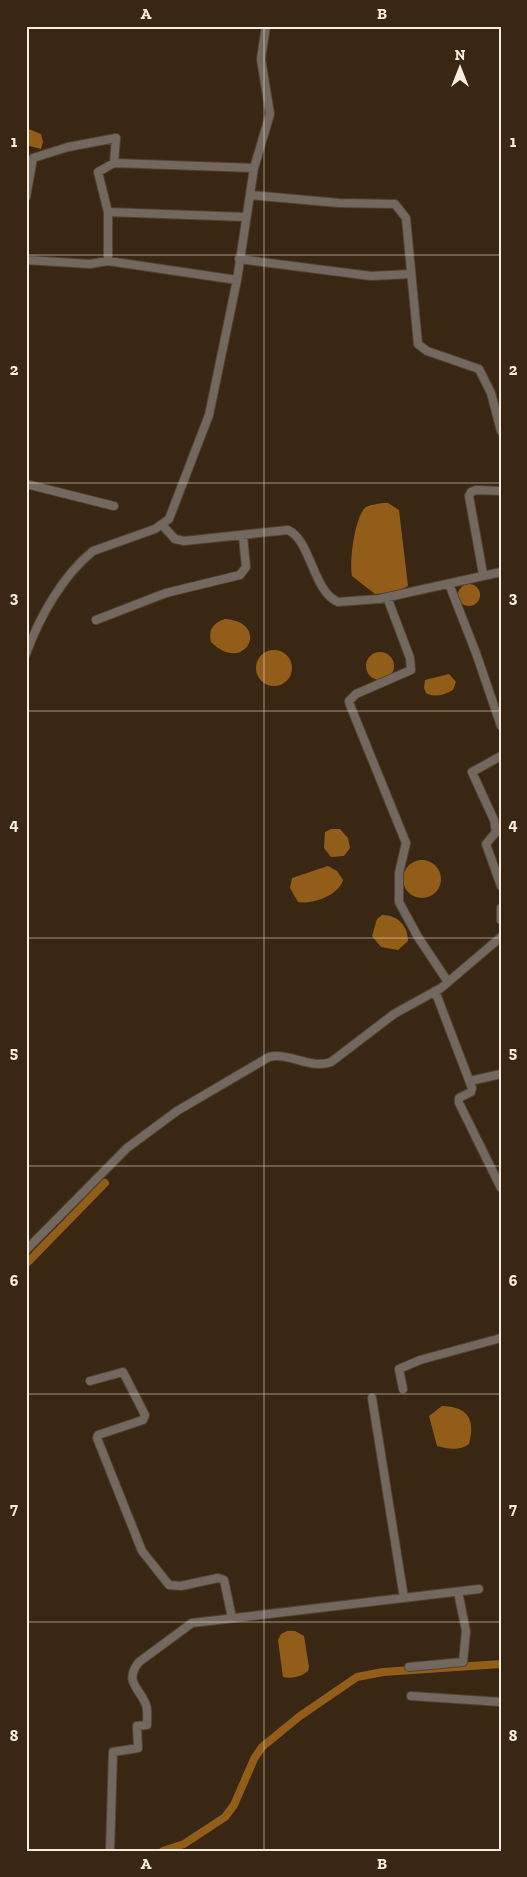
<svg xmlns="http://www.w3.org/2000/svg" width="527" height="1877" font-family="'Zilla Slab',serif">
	<rect width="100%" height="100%" fill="#392713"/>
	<!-- water -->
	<path fill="#925d18" d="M26 128 41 134 43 142 41 149 26 145Z
		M382 503H388L399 510 408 586 397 592 375 594 352 576C349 562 355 515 366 507 370 505 377 504 382 503Z
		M458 595a11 11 0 1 1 22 0a11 11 0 1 1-22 0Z
		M225 619C272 622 245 676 211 642 208 630 213 623 225 619Z
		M256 668a18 18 0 1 1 36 0a18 18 0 1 1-36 0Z
		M366 666a14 14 0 1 1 28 0a14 14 0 1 1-28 0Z
		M449 674 456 682 453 690C444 695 435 698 426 693L424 688 425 680Z
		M331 829H340L348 838 350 848 344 856 331 857 324 848 325 832Z
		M403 879a19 19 0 1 1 38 0a19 19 0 1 1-38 0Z
		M328 866 337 871 343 880C339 895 312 905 298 902L290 888 292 878Z
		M382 915C398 915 408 926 408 941L398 950 381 947 372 936 377 919Z
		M442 1406C467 1407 476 1418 469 1444 459 1451 449 1449 437 1446L429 1416Z
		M287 1631H295L304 1636 309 1667 308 1671C301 1677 292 1679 283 1677L278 1640 281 1634Z"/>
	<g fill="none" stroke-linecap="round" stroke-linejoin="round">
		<!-- canal -->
		<path stroke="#925d18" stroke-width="8" d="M26 1264 105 1183
			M163 1851 184 1844 225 1817 234 1805 254 1759 262 1747 300 1716 357 1677 383 1672 501 1664"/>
		<!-- minor casing -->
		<g stroke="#544330" stroke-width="10">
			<path id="minor" d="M250 195 339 203 395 204 406 218 418 344 427 351 479 369 491 393 501 431
				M26 197 33 158 68 147 116 138 114 163
				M108 212 98 172 114 163 254 168
				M239 259 371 276 411 274
				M26 260 90 264 108 261 237 280
				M108 261V212L245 217
				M26 484 114 506
				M162 525 175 539 184 541 288 530C311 540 313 592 338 602L379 599 501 572
				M483 574 469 496 471 492 476 490 501 491
				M449 584 476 653 501 726
				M387 597 410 658 411 670 356 694 349 701 350 705 406 843 399 873V902L418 937 448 982
				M96 620 166 593 240 575 246 567 243 536
				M26 654C39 618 62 576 93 551L155 529 169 519 209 415 237 280 254 168 270 114 261 59 266 26
				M501 756 472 772 494 820 496 832 486 844 501 886
				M501 908V920
				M435 991 472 1088 471 1092 459 1098V1103L501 1188
				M470 1081 501 1074
				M26 1250 127 1148 177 1111 269 1057C289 1052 312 1070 331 1062L394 1014 441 988 501 937
				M90 1381 123 1372 145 1415 143 1420 98 1435 97 1438 142 1551 169 1585 181 1586 218 1578 224 1580 232 1618
				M403 1389 399 1369 420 1360 501 1338
				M372 1398 404 1598
				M409 1667 463 1662 466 1631 458 1592
				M411 1696 501 1702
				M110 1851 113 1752 138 1748 137 1726 147 1725C147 1719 148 1710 146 1705 140 1688 123 1682 139 1662L192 1623 479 1589"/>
		</g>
		<!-- minor -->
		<use href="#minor" stroke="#72685f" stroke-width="8"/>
	</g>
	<!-- grid -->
	<path fill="none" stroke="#f9ede0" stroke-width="1" stroke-opacity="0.55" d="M264 26V1851M26 255H501M26 483H501M26 711H501M26 938H501M26 1166H501M26 1394H501M26 1622H501"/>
	<!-- border -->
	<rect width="527" height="1877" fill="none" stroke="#392713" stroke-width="55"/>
	<!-- north arrow -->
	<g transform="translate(460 68)" stroke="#392713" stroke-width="4" paint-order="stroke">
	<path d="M0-4L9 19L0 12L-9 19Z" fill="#f9ede0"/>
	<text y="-8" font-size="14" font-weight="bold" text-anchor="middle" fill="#f9ede0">N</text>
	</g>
	<rect x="28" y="28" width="472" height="1822" fill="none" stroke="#f9ede0" stroke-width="2"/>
	<g font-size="16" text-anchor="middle" font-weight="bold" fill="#f9ede0">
		<text x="146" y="19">A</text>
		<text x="382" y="19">B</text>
		<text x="14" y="147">1</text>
		<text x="513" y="147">1</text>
		<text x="14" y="375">2</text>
		<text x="513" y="375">2</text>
		<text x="14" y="603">3</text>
		<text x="513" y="603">3</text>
		<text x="14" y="830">4</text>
		<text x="513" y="830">4</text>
		<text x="14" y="1058">5</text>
		<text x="513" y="1058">5</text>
		<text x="14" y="1286">6</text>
		<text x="513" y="1286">6</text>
		<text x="14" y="1514">7</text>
		<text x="513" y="1514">7</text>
		<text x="14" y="1741">8</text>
		<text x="513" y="1741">8</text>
		<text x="146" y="1869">A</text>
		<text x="382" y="1869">B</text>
	</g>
</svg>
